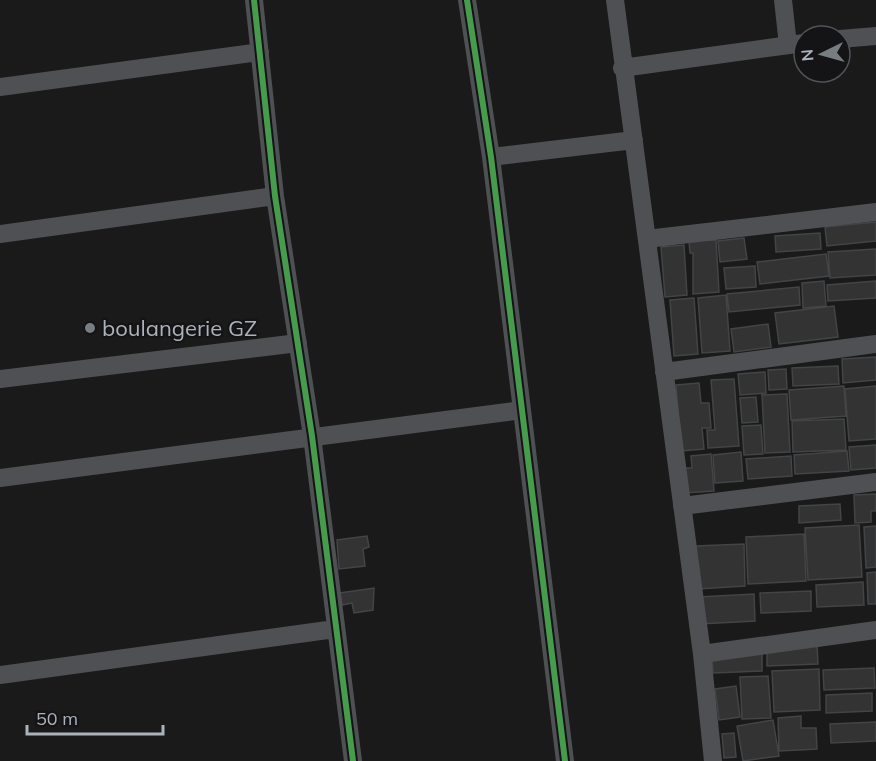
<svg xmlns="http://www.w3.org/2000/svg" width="876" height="761" font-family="Mulish,sans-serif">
	<rect width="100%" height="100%" fill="#1a1a1a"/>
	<!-- building -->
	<path fill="#333334" stroke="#424446" stroke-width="1.5" d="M876 222V241L827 246 825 227Z
		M820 233 821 249 776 252 775 236Z
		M744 238 747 259 720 262 718 241Z
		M716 240 719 292 693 294V253H690L689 241Z
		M684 245 687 295 665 297 661 247Z
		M876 249V275L830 278 828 252Z
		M826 254 829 276 760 284 757 262Z
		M755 266 756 287 726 289 724 268Z
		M824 281 826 306 803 308 802 283Z
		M876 281V298L828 301 827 285Z
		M799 287 800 305 729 312 727 294Z
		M726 295 730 351 702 353 698 298Z
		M694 298 698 354 674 356 670 300Z
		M834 306 838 337 779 344 775 313Z
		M768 324 771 347 734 352 731 329Z
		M876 357V380L843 383 842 359Z
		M838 366 839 384 793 386 792 368Z
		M786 369 787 389 769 390 768 370Z
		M765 372 766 393 740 395 738 374Z
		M734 379 739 446 708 448 707 430H715L711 380Z
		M699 383 701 403H709L711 428H702L704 449 681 451 676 385Z
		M844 386 846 416 791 420 789 390Z
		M876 386V439L849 441 845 389Z
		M787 394 790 452 765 453 762 395Z
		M756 397 758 422 742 423 740 398Z
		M844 419 846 450 793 452 792 421Z
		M761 425 763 454 744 455 742 426Z
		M876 445V468L851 470 849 447Z
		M847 451 849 471 795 474 794 455Z
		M741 452 743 481 715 483 713 455Z
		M711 454 714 491 684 493 683 468H692L691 456Z
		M791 456 792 476 748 479 746 459Z
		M876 494V511H871V522L855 523 854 495Z
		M840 504 841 520 799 523V506Z
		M859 525 862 577 808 580 805 528Z
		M876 526V567L866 568 864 527Z
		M804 534 806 581 748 584 746 537Z
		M367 536 369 547 363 549 365 566 339 569 337 540Z
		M744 544 745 586 698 589 696 546Z
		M876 572V604H868L867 573Z
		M863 582 864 605 817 607 816 585Z
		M374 588 373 610 354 613 352 603 342 605 340 593Z
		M811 591V611L761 613 760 593Z
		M754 594 755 621 700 624 699 597Z
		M817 643 818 664 767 666V645Z
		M762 652V671L713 673 712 654Z
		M874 668 875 688 824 690 823 670Z
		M819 669 820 710 774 712 772 671Z
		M768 676 771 718 742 719 740 677Z
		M736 686 740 717 719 720 715 689Z
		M872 693V711L826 713V695Z
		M801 716V728H816L817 749 779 751 778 718Z
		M773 720 779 756 743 761 737 726Z
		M876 722V741L831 743 830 724Z
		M734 733 736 757 724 758 722 734Z"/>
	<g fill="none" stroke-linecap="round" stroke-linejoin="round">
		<!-- minor -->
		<path stroke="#4e5053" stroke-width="18" d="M254 0 275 196 312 436 353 761
			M467 0 491 157 565 761
			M615 0 702 654 713 761
			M783 0 788 45
			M840 39 876 36
			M622 68 804 43
			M0 87 260 52
			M491 157 634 140
			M0 234 275 196
			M647 239 876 212
			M664 372 876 344
			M0 379 298 343
			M0 478 522 410
			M682 506 876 482
			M702 654 876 630
			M0 675 335 629"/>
		<!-- cycleway casing -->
		<g stroke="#141416" stroke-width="10">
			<path id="cycleway" d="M254 0 275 196 312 436 353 761
				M467 0 491 157 565 761"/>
		</g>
		<!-- cycleway -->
		<use href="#cycleway" stroke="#469c4c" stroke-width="6"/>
	</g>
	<!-- markers -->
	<circle fill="#787d82" stroke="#141416" stroke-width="2" cx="90" cy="328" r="6"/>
	<g text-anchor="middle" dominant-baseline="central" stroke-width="4.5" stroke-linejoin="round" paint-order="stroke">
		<!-- poi labels -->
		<g font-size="22" fill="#abb2ba" stroke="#141416" text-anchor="start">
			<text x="102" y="328">boulangerie GZ</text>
		</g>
	</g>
	<!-- north arrow -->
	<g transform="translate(822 54) rotate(265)"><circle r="28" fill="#141416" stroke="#505358" stroke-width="1.5"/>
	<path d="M0-4.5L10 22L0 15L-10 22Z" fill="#787d82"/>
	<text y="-9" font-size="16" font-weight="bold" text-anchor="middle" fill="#abb2ba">N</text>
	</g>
	<!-- scale -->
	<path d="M27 725v9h136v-9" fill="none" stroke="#abb2ba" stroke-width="3"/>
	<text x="36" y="725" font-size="18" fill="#abb2ba" stroke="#141416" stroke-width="4.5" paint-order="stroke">50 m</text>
</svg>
